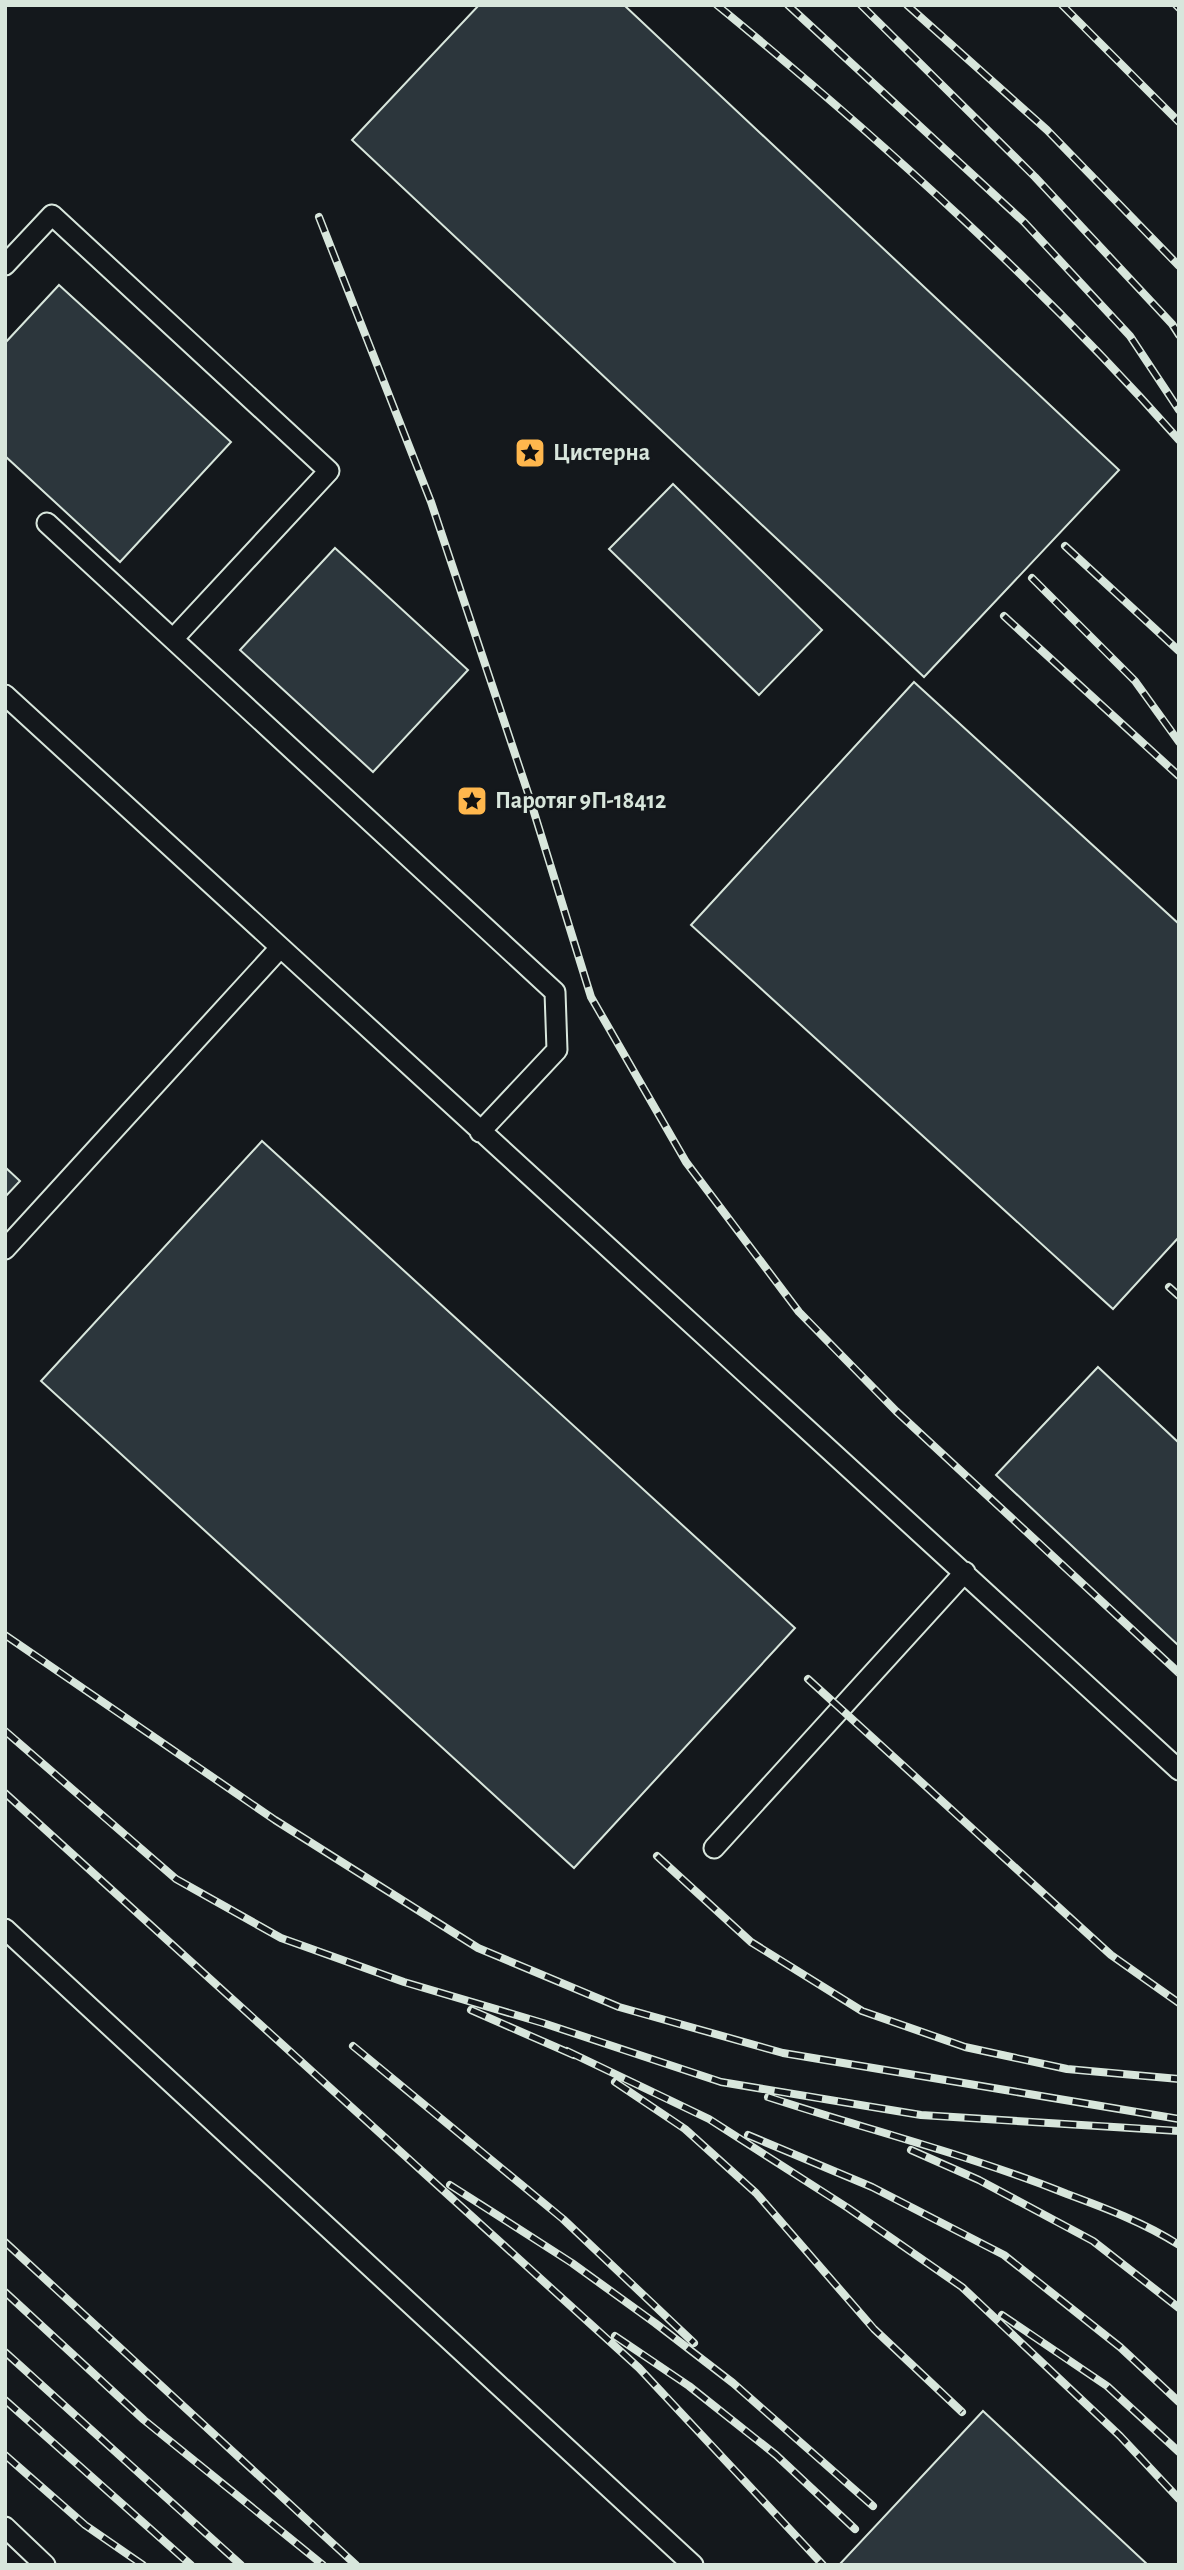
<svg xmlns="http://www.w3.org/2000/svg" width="1184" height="2570" font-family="'Alegreya Sans',sans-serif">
	<rect width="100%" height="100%" fill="#14181c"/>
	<!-- building -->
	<path fill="#2c363c" stroke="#d8e6dc" stroke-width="2" d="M479 5H624L1119 470 924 677 352 140Z
		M59 285 231 442 120 562 5 456V343Z
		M673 484 822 630 759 695 609 549Z
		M335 548 468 670 373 772 240 650Z
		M914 682 1179 924V1237L1113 1309 691 925Z
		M262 1141 795 1628 574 1868 41 1381Z
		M5 1167 20 1181 5 1197Z
		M1098 1367 1179 1443V1646L996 1475Z
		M983 2411 1148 2565H839Z"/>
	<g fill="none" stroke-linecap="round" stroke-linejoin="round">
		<!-- lane casing -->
		<g stroke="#d8e6dc" stroke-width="23">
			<path id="lane" d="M5 265 52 215 329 471 173 639
				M47 523 555 992 557 1050 480 1132
				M5 695C394 1056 790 1409 1179 1770
				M5 1249 279 949
				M714 1848 965 1572
				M5 1929 693 2565
				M5 2527 45 2565"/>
		</g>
		<!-- lane -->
		<use href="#lane" stroke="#14181c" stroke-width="19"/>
		<!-- rail casing -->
		<g stroke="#d8e6dc" stroke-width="8">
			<path id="rail" d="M717 5C881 140 1038 281 1179 440
				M788 5 1024 222 1130 336 1179 410
				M861 5 1035 177 1172 324 1179 335
				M907 5 1047 130 1179 266
				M1062 5 1179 122
				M1176 5 1179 8
				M319 217 431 502 529 796 591 997 686 1162 799 1312 896 1411 1179 1673
				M1065 546 1179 651
				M1032 578 1135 681 1179 742
				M1004 616 1179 776
				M1169 1287 1179 1296
				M5 1635 275 1820 478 1948 619 2007 783 2053 1179 2119
				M808 1679 1111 1955 1179 2003
				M5 1731 176 1879 281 1938 404 1982 543 2023 721 2082 921 2115 1179 2131
				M5 1793 639 2368 823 2565
				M657 1856 751 1942 862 2011 965 2047 1067 2069 1179 2079
				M471 2010 574 2055
				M353 2046 563 2219 694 2343
				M567 2051 709 2119 848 2208 962 2287 1120 2436 1179 2499
				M615 2082 685 2129 756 2193 874 2329 962 2412
				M768 2097C868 2130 970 2155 1067 2194 1105 2208 1145 2223 1179 2245
				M748 2135 872 2187 1004 2255 1120 2347 1179 2402
				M911 2150 979 2180 1093 2241 1179 2308
				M450 2185 572 2263 655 2323 733 2383 873 2506
				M5 2242 356 2565
				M5 2292 144 2420 323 2565
				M1002 2315 1107 2386 1179 2452
				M615 2336 689 2386 776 2455 855 2529
				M5 2352 241 2565
				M5 2400 191 2565
				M5 2455 85 2525 143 2565"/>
		</g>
		<!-- rail -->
		<use href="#rail" stroke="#14181c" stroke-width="5" stroke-dasharray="16" stroke-linecap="butt"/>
	</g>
	<!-- icons -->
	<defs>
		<g id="sight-square" transform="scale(1.575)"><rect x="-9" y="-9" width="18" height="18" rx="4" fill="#ffb74d" stroke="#14181c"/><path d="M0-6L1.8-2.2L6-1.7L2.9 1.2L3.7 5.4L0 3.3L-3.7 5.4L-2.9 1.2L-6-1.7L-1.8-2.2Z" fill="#111"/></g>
	</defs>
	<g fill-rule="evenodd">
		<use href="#sight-square" x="530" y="453"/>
		<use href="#sight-square" x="472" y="801"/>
	</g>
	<g text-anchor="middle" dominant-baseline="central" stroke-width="5" stroke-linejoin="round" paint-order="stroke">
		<!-- poi labels -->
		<g font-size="24" font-weight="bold" fill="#d8e6dc" stroke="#14181c" text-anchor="start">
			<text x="553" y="453">Цистерна</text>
			<text x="495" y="801">Паротяг 9П-18412</text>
		</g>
	</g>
	<!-- border -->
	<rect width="1184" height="2570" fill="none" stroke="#d8e6dc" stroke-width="14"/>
</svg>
